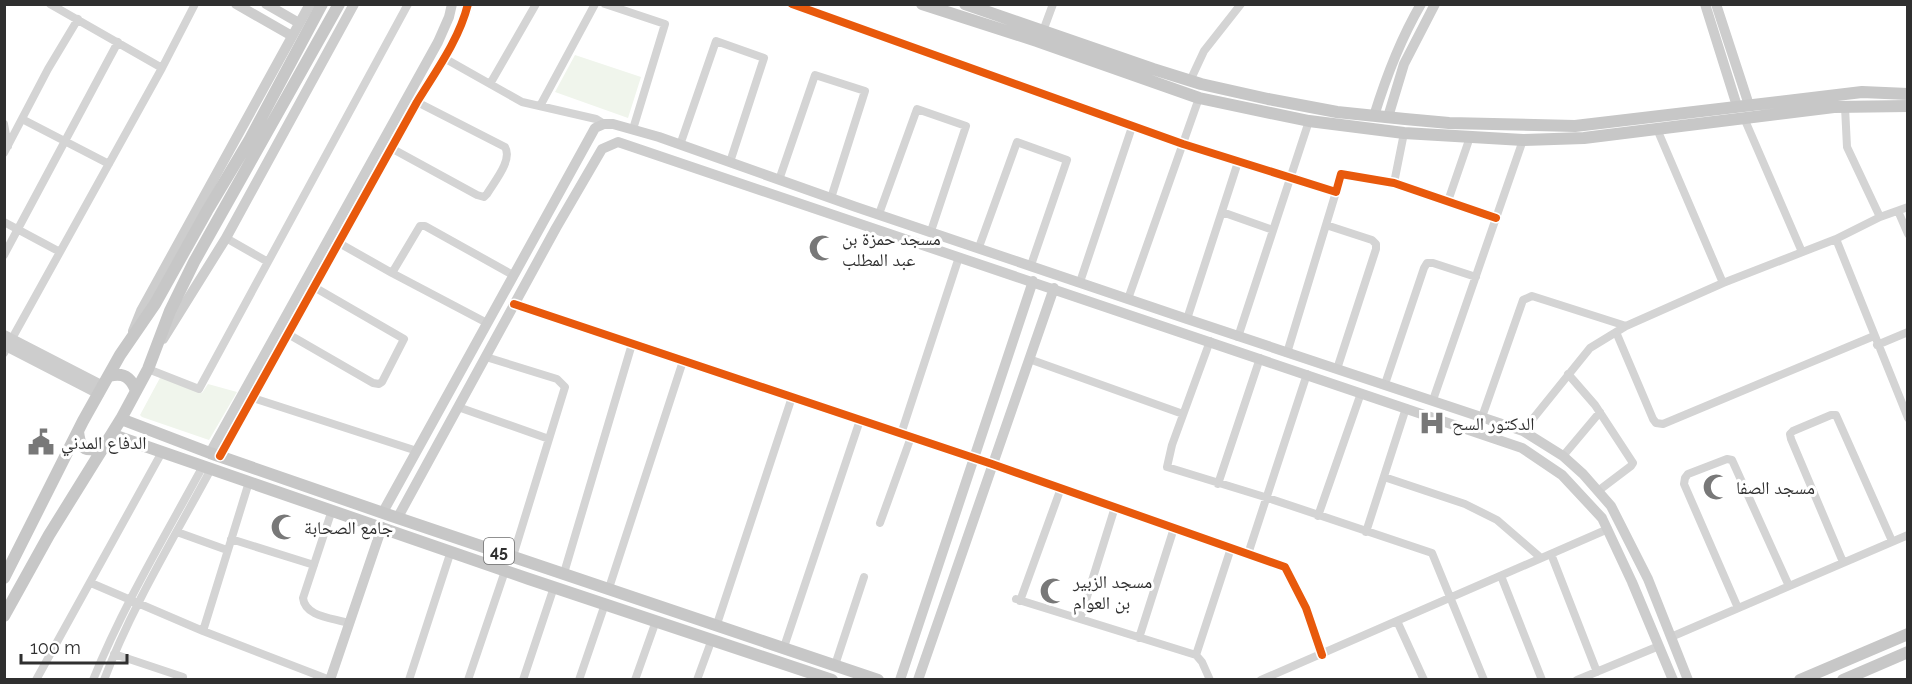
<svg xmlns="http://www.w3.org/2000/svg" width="1912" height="684" font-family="Raleway,'Noto Naskh Arabic',sans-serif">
	<rect width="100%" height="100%" fill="#fff"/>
	<!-- green -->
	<path fill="#f0f5ec" d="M575 55 641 77 628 118 555 92Z
		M161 376 202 393 208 384 237 392 209 440 142 417 140 415Z"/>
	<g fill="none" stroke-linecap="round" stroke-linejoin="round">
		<!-- street -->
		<path stroke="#d4d4d4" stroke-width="8" d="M50 4 162 68
			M605 4 665 24 633 129
			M792 4 1183 144 1336 192 1341 174 1394 183 1496 218
			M1043 31 1053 4
			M444 58 522 102 596 119 604 124
			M1190 81 1204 51 1241 4
			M490 84 536 4
			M540 106 595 4
			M1845 107 1847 147 1880 217
			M1744 118 1802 252
			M22 119 109 164
			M4 124 8 146
			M1657 129 1723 283
			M680 145 716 41 764 58 730 162
			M391 148 477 195 484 197 487 194C494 182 513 160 505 147L417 102
			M4 153 48 69 78 19
			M779 180 815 75 865 91 831 198
			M1394 183 1404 133
			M1448 201 1470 137
			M1898 211 1908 234
			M1222 212 1273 230
			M879 214 917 109 966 126 931 231
			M4 222 60 252
			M1326 225 1372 240 1376 244V249L1337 369
			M226 238 268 262
			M1836 239 1908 418
			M339 243 392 273 487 323
			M979 247 1017 142 1067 160 1031 265
			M4 255 118 42
			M392 273 420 226H425L513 275
			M1080 282 1132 127
			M1128 299 1199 98
			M514 304 992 464 1285 567 1306 608 1322 655
			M1187 319 1238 162
			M1616 332 1653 419 1656 423 1663 424 1874 336
			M288 334 373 383 379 384 382 382 404 339 314 287
			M1238 337 1309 121
			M1210 341 1172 445 1167 467 1268 498 1432 553 1484 680
			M1877 345 1908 332
			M4 353 162 68 195 4
			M1287 353 1336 192
			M486 357 557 379 565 387 513 556
			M1029 359 1183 414
			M148 369 199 389 408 4
			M1568 374 1595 405 1633 463 1631 466 1598 491
			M1385 384 1424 268 1427 263H1433L1476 277
			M253 398 417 451
			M1433 400 1523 140
			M458 407 549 439
			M1482 417 1523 300 1532 296 1626 326
			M1523 431 1590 348 1626 326 1723 283 1836 239 1880 217 1908 207
			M901 434 959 257
			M1563 456 1600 412
			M1384 477 1465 504 1497 520 1541 558
			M1218 484 1260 358
			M332 510 303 598C305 617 333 618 348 623
			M1318 516 1361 393
			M880 523 911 437
			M177 532 227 550
			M1366 532 1406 408
			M231 539 314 565
			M1248 554 1307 374
			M1551 554 1597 672
			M1843 562 1791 439 1790 434 1793 431 1831 415H1836L1892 541
			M564 573 632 344
			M1501 576 1542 680
			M91 583 203 631 330 680
			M609 588 683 361
			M1016 599 1196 655 1202 662 1210 680
			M1020 601 1061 488
			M1738 608 1684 484 1685 478 1688 474 1727 459 1732 460 1789 586
			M1080 619 1115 507
			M1397 621 1424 680
			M717 624 792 397
			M203 631 249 482
			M1671 637 1908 535
			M1139 638 1174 528
			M784 647 860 420
			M114 654 183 677
			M1196 655 1231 548
			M835 665 864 577
			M36 680 162 452
			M93 680C123 606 165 536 203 466
			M104 680C132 606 174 538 211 469
			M409 680 451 551
			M468 680 505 571
			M523 680 554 587
			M579 680 605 604
			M635 680 656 621
			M697 680 712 639
			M1261 680 1608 529
			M1577 680 1659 646"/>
		<!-- secondary -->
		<path stroke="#cdcdcd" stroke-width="10" d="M236 4 292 36
			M266 4 299 23
			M1705 4 1737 106
			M1716 4 1749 105
			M1374 116C1386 77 1400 40 1421 4
			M1388 117 1404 64 1435 4
			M133 331 141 311 310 4
			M4 335 103 386
			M163 339 226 238 354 4
			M4 345 99 394
			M210 453 438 42 449 17 452 4
			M220 456 417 102C436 71 459 40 468 4
			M383 512 595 128 604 124H613L659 137 856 207 1187 319 1523 431 1563 456 1583 474 1611 506 1648 579 1688 680
			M398 517 556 228 602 149 618 142 1522 448 1562 475 1602 518 1632 582 1673 680
			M330 680 382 527
			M900 680 1033 281
			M918 680 1054 288"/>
		<!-- primary -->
		<path stroke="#c7c7c7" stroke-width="12" d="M922 4 1037 41 1199 98 1309 121 1404 133 1523 140 1584 138 1834 107 1908 106
			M965 4 1153 69 1201 84 1268 99 1337 112 1405 119 1449 123 1575 126 1862 92 1908 94
			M109 376C123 372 131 377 136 391
			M121 419 210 453 392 516 878 680
			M78 431C80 451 86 452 105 447
			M113 435 529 579 832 680
			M4 578 83 421 120 355 155 304 207 211 250 139 322 4
			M4 616 49 535 121 419 148 369 170 311 194 262 339 4
			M1800 680 1908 634
			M1843 680 1908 652"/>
		<!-- cycleway casing -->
		<g stroke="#fff" stroke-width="11">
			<path id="cycleway" d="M792 4 1183 144 1336 192 1341 174 1394 183 1496 218
				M514 304 992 464 1285 567 1306 608 1322 655
				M220 456 417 102C436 71 459 40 468 4"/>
		</g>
		<!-- cycleway -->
		<use href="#cycleway" stroke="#e8590c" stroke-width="8"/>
	</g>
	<!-- icons -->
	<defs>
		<g id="mosque-bare" transform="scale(2.07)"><path d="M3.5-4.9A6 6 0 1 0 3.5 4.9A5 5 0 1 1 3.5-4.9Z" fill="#787878" stroke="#fff" stroke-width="2.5" paint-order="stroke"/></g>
		<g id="hospital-bare" transform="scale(2.07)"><path d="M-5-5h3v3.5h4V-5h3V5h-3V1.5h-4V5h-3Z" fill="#787878" stroke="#fff" stroke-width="2.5" paint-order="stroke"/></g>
		<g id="civic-bare" transform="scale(2.07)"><path d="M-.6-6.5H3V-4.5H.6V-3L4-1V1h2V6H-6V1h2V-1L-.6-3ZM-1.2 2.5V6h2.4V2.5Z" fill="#787878" stroke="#fff" stroke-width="2.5" paint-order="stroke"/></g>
	</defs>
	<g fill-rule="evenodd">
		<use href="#mosque-bare" x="822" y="248"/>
		<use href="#hospital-bare" x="1432" y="423"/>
		<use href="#civic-bare" x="41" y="442"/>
		<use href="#mosque-bare" x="1716" y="487"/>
		<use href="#mosque-bare" x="284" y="527"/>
		<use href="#mosque-bare" x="1053" y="591"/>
	</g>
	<g text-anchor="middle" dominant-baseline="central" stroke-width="6" stroke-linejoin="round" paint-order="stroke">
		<!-- shield labels -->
		<rect fill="#fff" stroke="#6d6d6d" stroke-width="1.5" x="484" y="538" width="30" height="26" rx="4.5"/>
		<g font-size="16" font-weight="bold" fill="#2f2f2f">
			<text x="499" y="551">45</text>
		</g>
		<!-- poi labels -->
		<g font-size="18" fill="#2f2f2f" stroke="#fff" text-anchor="start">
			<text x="842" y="238">مسجد حمزة بن<tspan x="842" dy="21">عبد المطلب</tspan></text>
			<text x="1452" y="423">الدكتور السح</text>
			<text x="61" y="442">الدفاع المدني</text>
			<text x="1736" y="487">مسجد الصفا</text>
			<text x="304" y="527">جامع الصحابة</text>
			<text x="1073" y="581">مسجد الزبير<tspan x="1073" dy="21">بن العوام</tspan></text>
		</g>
	</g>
	<!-- border -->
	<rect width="1912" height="684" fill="none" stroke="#2f2f2f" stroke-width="12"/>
	<!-- scale -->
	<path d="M21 654v9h106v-9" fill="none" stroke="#2f2f2f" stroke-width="3"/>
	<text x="30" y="654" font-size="18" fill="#2f2f2f" stroke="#ffffff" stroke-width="4.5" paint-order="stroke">100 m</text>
</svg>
